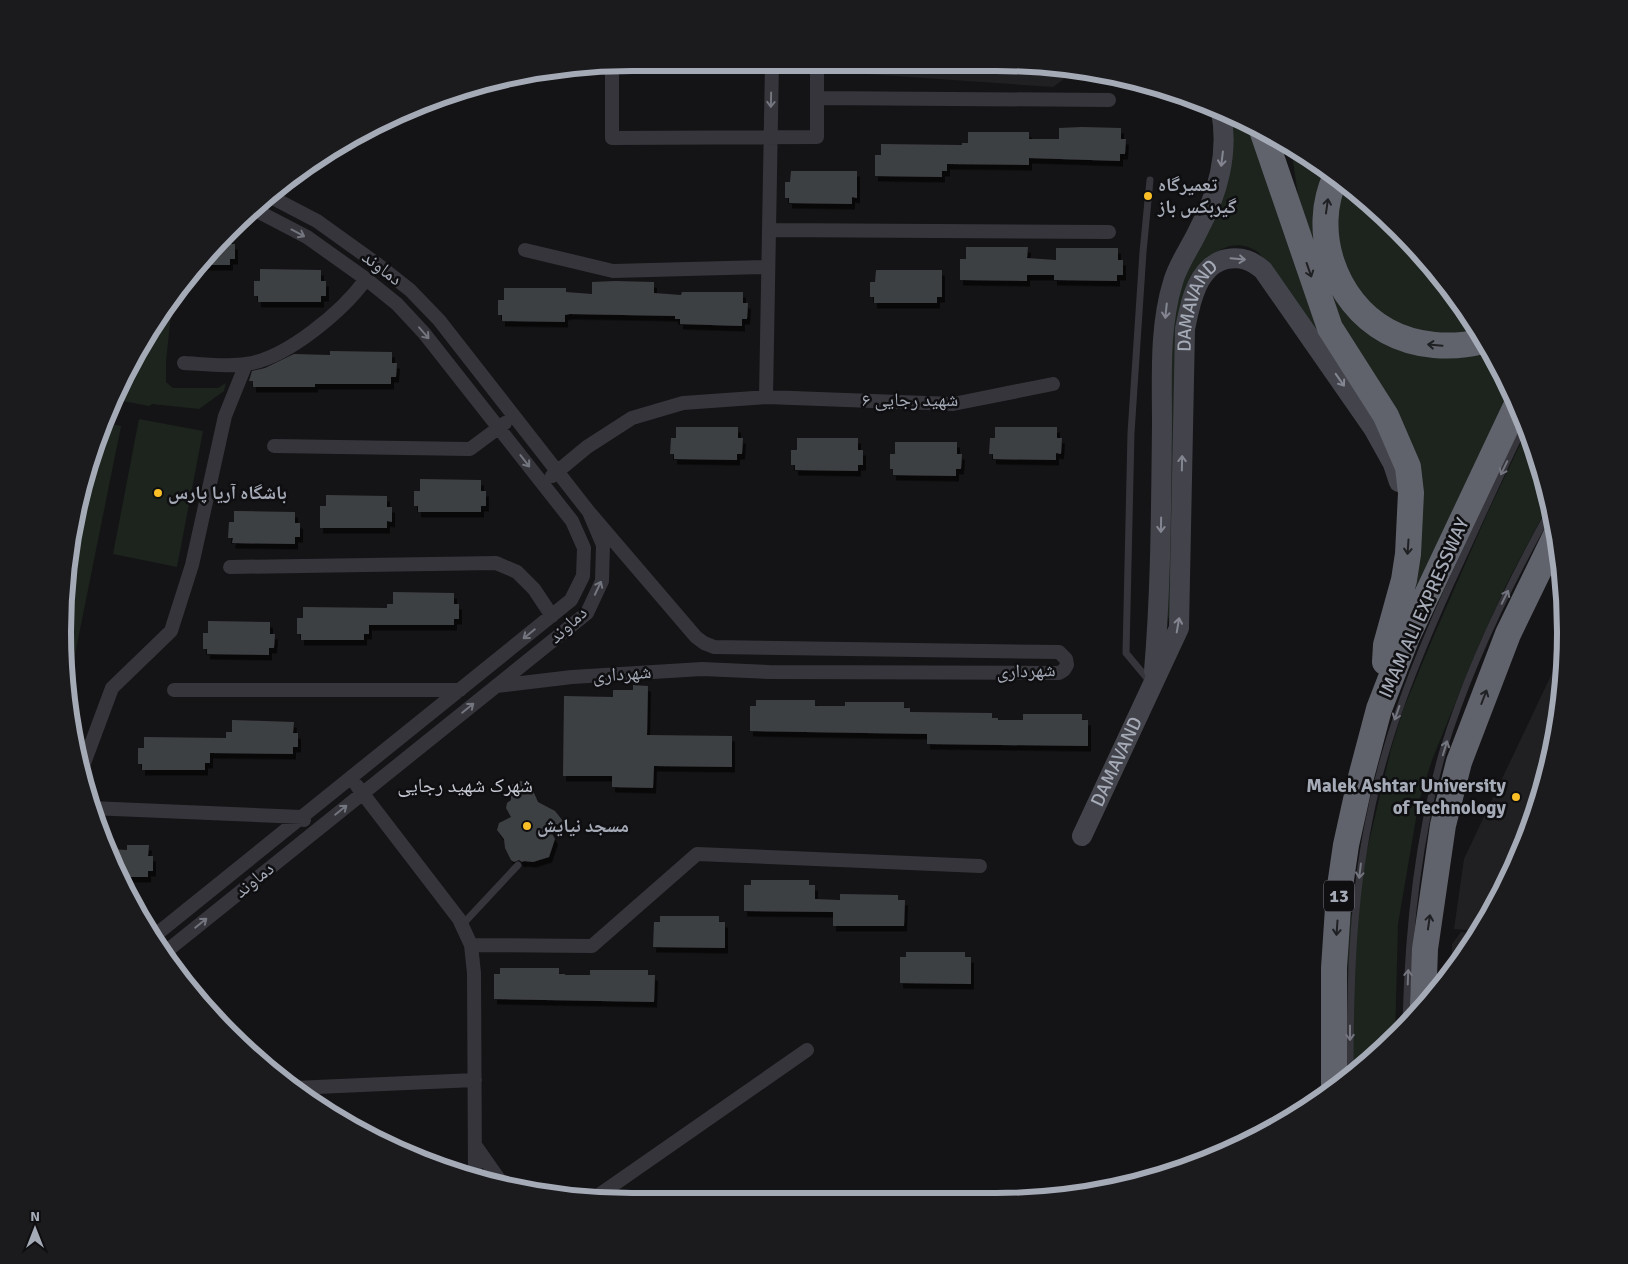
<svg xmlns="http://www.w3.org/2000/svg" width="1628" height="1264" font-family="Signika,'Noto Naskh Arabic',sans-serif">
	<defs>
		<filter id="shadow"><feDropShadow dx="3" dy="5.5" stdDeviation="0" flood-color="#0009"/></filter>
	</defs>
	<rect width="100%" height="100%" fill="#141416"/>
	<!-- built -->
	<path fill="#202023" d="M832 63 1033 64 1075 71 1053 87 852 73 838 70Z
		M1564 648 1554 743 1522 850 1479 931 1454 929 1464 859Z
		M1461 932 1477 934 1469 949 1452 970V944Z"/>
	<!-- green -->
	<path fill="#1c241d" d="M1227 114 1254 125 1384 422 1258 252C1233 236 1213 251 1198 271L1171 626 1166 609 1170 331Z
		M1291 148 1331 173 1320 207 1369 328 1487 347 1510 392 1470 474 1392 648 1422 519 1356 351 1319 277 1303 228Z
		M1341 179 1399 230 1470 316 1480 335 1466 338 1389 325 1341 270 1334 197Z
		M172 304 166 362V382L173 388H218L226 383 224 391 199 409 152 404 149 406 117 400 139 348Z
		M139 419 203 431 177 567 113 554Z
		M107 423 121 426 68 689H66L63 632 82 485Z
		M1527 430 1549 504 1506 585 1478 647 1432 760 1419 801 1398 924 1395 1038 1349 1075 1347 934 1391 749 1403 710 1432 640 1487 514Z"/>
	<!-- building -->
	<path fill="#3e3f43" filter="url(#shadow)" d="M1082 127 1121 128V139H1126L1125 154H1120V161L1029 158V165L947 164V171H942V177L875 176V155H881V144L962 145V143H968V132H1029V139H1059V128Z
		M791 171H857V198L852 197V204L789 203V198H785V182H790Z
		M230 229V244H235V259H230V265H202Z
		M966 247H1028L1027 258 1056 260V248H1118V260H1123V275H1117V281L1054 280V275H1027V281L960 280V259H966Z
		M260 269 321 270V281H326V296H321V302H258V296H254V281H260Z
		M876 270H942V297H937V303H874V297H870V282H875Z
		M615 281 654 282V293L681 295 682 292H743V303H748L747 319H742V326L680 324V319H675V316L570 314 565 315V322L502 321V315H498V300H504V288H566V292L592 294V282Z
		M330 351 392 352V363H397L396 377H391V384H315V387H253V381H249L252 371 265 368 294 354 330 355Z
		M676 427H738V438H743L742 454H737V460L674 459V454H670L671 438H676Z
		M995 427H1057V438H1062L1061 454 1056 453V460L993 459V454H989L990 438H995Z
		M797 438H858V450H863V465H858V471L795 470V465H791V450H797Z
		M895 442H957V454H962L961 469H956V476L893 475V469H890V454H895Z
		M420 479 481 480V491H486V506H481V512H418V506H414V491H420Z
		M326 495 387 496V507H392V522L387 521V528H320V506H326Z
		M234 511 295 512V523H300V537H295V544L232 543 233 538H228L229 522H234Z
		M393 592 454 593V604H459V619H454V625H369V634H364V640H301V634H297V618H303V607L387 608V604H393Z
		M208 621 270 622V634H275L274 648H269V655L207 654V649H203V633H208Z
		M633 685 648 686 647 735 732 736V767L654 766 653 788 612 787V776H563L564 696 613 697V690H633Z
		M756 700H815V706H845V702H904V708H910V712L992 713V718H998V720H1023V714H1082V720H1088V746L927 744V734L750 731V706H756Z
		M232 720 294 722 293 733H298V747H293V754L210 753V763H205V770H142V764H138V748H144V737L226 738V732H232Z
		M521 781 531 786 538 802 555 811 563 821 550 830 555 839 549 857 533 862 524 861 522 862 519 860 514 862 511 860 505 848 504 839 497 830 499 823 511 817 506 808 507 803 511 800V785Z
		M127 845H149L148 856H153V871H148V877H123L110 849 127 850Z
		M751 880H809V885H815V899L840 900V894L898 895V900H905L904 926H833V912L744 911V885H751Z
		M660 916H719V922H725V948L653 947 654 922H660Z
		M906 952H965V957H971V984L900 983V957H906Z
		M500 968H559V974H565V975H590V970H648V975H655L654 1002 494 999V974H500Z"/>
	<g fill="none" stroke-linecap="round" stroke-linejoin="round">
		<!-- lane -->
		<path stroke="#35353b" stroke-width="7" d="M1150 180 1143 252 1131 433 1126 653 1151 683
			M462 925 518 865
			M1406 1025C1408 933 1417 840 1443 751 1469 666 1508 586 1551 509
			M1350 1075C1350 989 1352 904 1369 820 1385 737 1416 661 1450 585 1475 531 1499 477 1525 424"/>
		<!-- street -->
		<path stroke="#35353b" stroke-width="14" d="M612 65V138L817 137V63
			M817 98 1109 100
			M769 230 1109 232
			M525 250 613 271 768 267
			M184 363C203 364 227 367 246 364 286 359 343 311 366 279
			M766 397 772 63
			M274 446 470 449 505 423
			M552 476 587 447 632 418 683 403 766 397 953 404 1053 384
			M230 567 496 563 517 572 534 589 552 616
			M496 686 572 677 702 669 769 672 1059 673 1064 670 1067 665 1066 659 1059 652 714 647 704 643 696 637 589 512
			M174 690H460
			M83 766 112 688 171 631 192 565 225 416 246 364
			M357 786 459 919 471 945 474 973 475 1175
			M91 808 302 817 304 820
			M153 937 571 600 583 576 584 548 572 521 424 333 397 304 366 279 307 237 255 210
			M471 945 592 946 697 854 980 866
			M163 954 587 613 602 581 603 545 589 512 439 320 410 290 377 264 317 221 271 197
			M294 1088 475 1080
			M475 1145 501 1182
			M596 1197 807 1050"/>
		<!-- secondary -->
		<g stroke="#43444b" stroke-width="20">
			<path d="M1154 671C1161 589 1161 507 1162 425 1162 378 1159 327 1173 282 1178 264 1190 248 1198 231 1218 193 1229 154 1221 111"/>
			<path id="s1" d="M1082 836 1179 628 1185 329C1190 304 1197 265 1227 259 1242 256 1252 261 1263 270L1373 428 1393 464 1399 482"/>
		</g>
		<!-- highway -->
		<path stroke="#61636c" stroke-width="26" d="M1262 130 1330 328 1386 416 1408 467 1411 493 1408 554 1404 580 1386 645 1385 662
			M1336 176C1310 230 1334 302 1387 331 1416 347 1452 349 1483 341
			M1423 1005 1425 949 1443 825 1459 762 1508 634 1556 535
			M1334 1088V968L1339 893 1346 845 1361 777 1379 709 1406 639 1517 404"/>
	</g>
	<!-- one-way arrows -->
	<defs><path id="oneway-shaft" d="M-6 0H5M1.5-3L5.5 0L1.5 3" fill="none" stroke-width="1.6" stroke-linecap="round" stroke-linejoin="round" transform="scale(1.25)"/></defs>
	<g stroke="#73757f">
		<use href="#oneway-shaft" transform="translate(771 100) rotate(91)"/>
		<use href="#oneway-shaft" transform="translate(298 233) rotate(28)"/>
		<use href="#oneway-shaft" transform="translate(424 333) rotate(49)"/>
		<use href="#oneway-shaft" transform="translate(525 461) rotate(52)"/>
		<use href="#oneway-shaft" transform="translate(1504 468) rotate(116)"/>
		<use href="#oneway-shaft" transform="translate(598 588) rotate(-65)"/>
		<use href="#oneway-shaft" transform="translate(1505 597) rotate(-64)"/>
		<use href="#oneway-shaft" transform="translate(529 634) rotate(141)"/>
		<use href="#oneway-shaft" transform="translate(468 708) rotate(-39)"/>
		<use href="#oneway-shaft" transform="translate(1397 713) rotate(109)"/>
		<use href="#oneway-shaft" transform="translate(1445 748) rotate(-73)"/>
		<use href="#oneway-shaft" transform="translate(341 810) rotate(-39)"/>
		<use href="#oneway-shaft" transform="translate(1360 871) rotate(97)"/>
		<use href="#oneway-shaft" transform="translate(201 923) rotate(-39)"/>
		<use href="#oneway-shaft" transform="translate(1408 977) rotate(-88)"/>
		<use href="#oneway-shaft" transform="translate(1350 1033) rotate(90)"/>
	</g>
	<g stroke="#838691">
		<use href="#oneway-shaft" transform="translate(1222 159) rotate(97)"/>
		<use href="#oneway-shaft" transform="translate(1238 259) rotate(5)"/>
		<use href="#oneway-shaft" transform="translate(1166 311) rotate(96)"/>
		<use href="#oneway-shaft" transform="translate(1340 380) rotate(55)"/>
		<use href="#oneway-shaft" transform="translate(1182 463) rotate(-89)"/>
		<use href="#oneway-shaft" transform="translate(1161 525) rotate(91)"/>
		<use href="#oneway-shaft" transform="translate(1178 625) rotate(-80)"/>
	</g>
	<g stroke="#1f2023">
		<use href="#oneway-shaft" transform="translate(1327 206) rotate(-82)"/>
		<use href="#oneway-shaft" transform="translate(1309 270) rotate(71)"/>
		<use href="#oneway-shaft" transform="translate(1435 345) rotate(-175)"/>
		<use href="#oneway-shaft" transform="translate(1408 547) rotate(94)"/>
		<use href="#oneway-shaft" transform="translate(1484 697) rotate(-69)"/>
		<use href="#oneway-shaft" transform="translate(1429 922) rotate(-82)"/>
		<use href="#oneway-shaft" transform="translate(1337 928) rotate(94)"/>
	</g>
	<!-- markers -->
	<g fill="#fabf27" stroke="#0f0f11" stroke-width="2">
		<circle cx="1148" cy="196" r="5"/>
		<circle cx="158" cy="493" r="5"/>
		<circle cx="1516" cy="797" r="5"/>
		<circle cx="527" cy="826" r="5"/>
	</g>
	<g text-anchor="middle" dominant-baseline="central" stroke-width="5" stroke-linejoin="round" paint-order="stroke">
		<!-- shield labels -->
		<rect fill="#0f0f11" stroke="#787c85" stroke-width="1" x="1324" y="880.5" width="30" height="31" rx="4"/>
		<g font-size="18" font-weight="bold" fill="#a5aab7">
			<text x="1339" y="896">13</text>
		</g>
		<!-- poi labels -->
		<g font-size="19" font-weight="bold" fill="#a5aab7" stroke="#0f0f11" text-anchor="start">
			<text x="1158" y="185">تعمیرگاه<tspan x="1158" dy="22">گیربکس باز</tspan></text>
			<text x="168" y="493">باشگاه آریا پارس</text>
			<text x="1506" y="786" text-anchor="end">Malek Ashtar University<tspan x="1506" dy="22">of Technology</tspan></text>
			<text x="537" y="826">مسجد نیایش</text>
		</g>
		<!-- street labels -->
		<g font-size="19" fill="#a5aab7" stroke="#0f0f11">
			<text transform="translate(382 268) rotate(37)">دماوند</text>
			<text stroke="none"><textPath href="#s1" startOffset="554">DAMAVAND</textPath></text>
			<text x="910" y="400">شهید رجایی ۶</text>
			<text transform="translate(1424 608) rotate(-66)">IMAM ALI EXPRESSWAY</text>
			<text transform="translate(568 625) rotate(-43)">دماوند</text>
			<text transform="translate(1026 671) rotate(-2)">شهرداری</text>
			<text transform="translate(622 674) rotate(-4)">شهرداری</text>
			<text stroke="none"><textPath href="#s1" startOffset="82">DAMAVAND</textPath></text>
			<text transform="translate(254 880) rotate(-39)">دماوند</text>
		</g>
		<!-- neighbourhood labels -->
		<g font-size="20" fill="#c6c9d3" stroke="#0f0f11">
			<text x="465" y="785">شهرک شهید رجایی</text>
		</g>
	</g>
	<!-- crop -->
	<path d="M0 0H1628V1264H0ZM632 71H996A561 561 0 0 1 1557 632V632A561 561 0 0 1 996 1193H632A561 561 0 0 1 71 632V632A561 561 0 0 1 632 71Z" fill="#1b1b1e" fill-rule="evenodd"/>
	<path fill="none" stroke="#a5aab7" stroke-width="6" d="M632 71H996A561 561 0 0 1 1557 632V632A561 561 0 0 1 996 1193H632A561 561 0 0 1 71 632V632A561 561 0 0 1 632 71Z"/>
	<!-- north arrow -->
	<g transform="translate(35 1229)" stroke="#0f0f11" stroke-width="4" paint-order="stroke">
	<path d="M0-4L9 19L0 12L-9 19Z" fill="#a5aab7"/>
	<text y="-8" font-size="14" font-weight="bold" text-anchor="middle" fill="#a5aab7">N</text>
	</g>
</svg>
